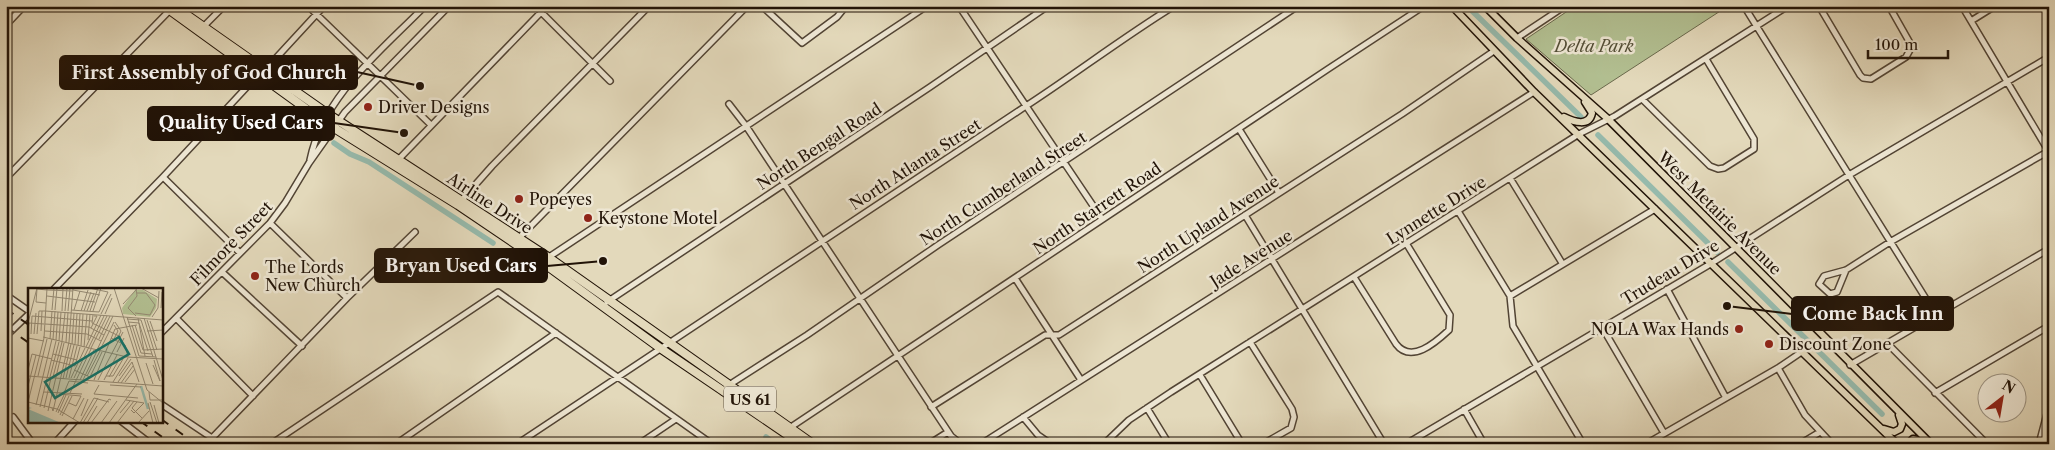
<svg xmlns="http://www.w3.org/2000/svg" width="2055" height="450" font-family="'Libre Caslon Text',serif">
	<rect width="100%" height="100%" fill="#e3d9bb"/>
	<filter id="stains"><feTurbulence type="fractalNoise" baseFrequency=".004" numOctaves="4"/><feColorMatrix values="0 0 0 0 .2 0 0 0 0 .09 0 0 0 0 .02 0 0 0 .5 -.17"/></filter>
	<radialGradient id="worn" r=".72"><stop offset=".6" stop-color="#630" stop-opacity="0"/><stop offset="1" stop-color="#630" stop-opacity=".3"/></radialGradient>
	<!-- green -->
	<path fill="#b2bf91" stroke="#6a694c" d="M1575 6H1728L1591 95 1526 39Z"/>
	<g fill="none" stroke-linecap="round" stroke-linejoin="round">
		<!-- canal -->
		<path stroke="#96baac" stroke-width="5.5" d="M1467 6 1581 117
			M1598 135 1717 252
			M334 143 350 154 369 162 493 243
			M509 257 540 279
			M1728 262 1882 414
			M766 437 775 444"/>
		<!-- minor casing -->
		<g stroke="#524434" stroke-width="8">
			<path id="minor" d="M308 6 431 125
				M535 6 610 81
				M762 6 802 43 837 17 846 6
				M959 6 1102 219
				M1744 6 1936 315
				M1819 6 1860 75 1863 78 1871 79 1906 57 1911 48 1910 43 1889 6
				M1962 6 2049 152
				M1971 21 1995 6
				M6 25 24 6
				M202 28 224 6
				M1517 38 1565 6
				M1642 99 1710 166 1718 169 1724 168 1754 149V139L1706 59
				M729 104 746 126 951 436 961 444
				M1239 129 1279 193
				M310 160C323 96 381 51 425 6
				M398 160 547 6
				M163 177 240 253
				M6 178 172 8
				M1510 178 1562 263
				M460 202 492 166 649 6
				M1458 211 1510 296 1513 326 1583 444
				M1245 215 1384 444
				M270 223 347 298
				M518 239 747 6
				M546 259 927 6
				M1846 270 1837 292 1830 294 1819 284 1824 276 1846 270 1890 242 2049 151
				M222 272 302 346
				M1354 277 1396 344C1411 364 1435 343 1449 330L1450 315 1406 243
				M1015 278 1081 380
				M54 289 163 177 258 75 265 70 324 6
				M1667 289 1726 398
				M6 295 29 311
				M1510 296 1655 209
				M607 302 930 87 1048 6
				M176 318 253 396
				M1602 327 1664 433
				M161 333 270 223 285 203 309 163 345 112 449 6
				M6 336 29 314
				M1250 342 1292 409 1294 417 1291 428 1263 444
				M1887 343 1987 444
				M1850 365 2049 249
				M1778 368 1805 415 1832 444
				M1200 375 1242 444
				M723 392 729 385 807 335 938 245 1298 6
				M1935 393 2049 326
				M161 404 221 444
				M931 407 1045 335H1059L1402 114 1494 51
				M1147 408 1169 444
				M1464 409 1484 444
				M13 417 33 444
				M1023 417 1038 435 1051 444
				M121 421 151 444
				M788 429 1328 69 1424 6
				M212 438 347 298 415 232
				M54 444 75 421
				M271 444 498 292 712 444
				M396 444 556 333
				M517 444C686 332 854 219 1023 108 1074 75 1122 38 1174 6
				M639 444 676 419
				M929 444 948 432
				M981 444 1534 92
				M1104 444 1129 420 1171 392 1579 134 1615 116 1788 6
				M1406 444 1712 263 1849 175 2049 57
				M1646 444 1778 368 1803 351
				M1800 444 1820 432
				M2039 444 2049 406"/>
		</g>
		<!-- major casing -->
		<g stroke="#211307" stroke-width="9">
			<path id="major" d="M1452 6 1534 92 1897 444
				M1485 6 1517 38 1608 119 1931 444
				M1564 117C1574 122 1589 127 1592 113L1585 102
				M1884 429 1894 432 1900 429 1902 424 1899 415
				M1908 444 1913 439 1926 442"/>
		</g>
		<!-- highway casing -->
		<g stroke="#211307" stroke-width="10">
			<path id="highway" d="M164 6 323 121 458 205 542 262 660 348 801 444
				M174 6 328 114 548 257 813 444"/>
		</g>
		<!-- minor -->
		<use href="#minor" stroke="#ede6d3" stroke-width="5"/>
		<!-- major -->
		<use href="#major" stroke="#e3d9bb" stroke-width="6"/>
		<!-- highway -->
		<use href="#highway" stroke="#e3d9bb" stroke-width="8"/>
		<!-- rail -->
		<path stroke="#211307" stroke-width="2" stroke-dasharray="9 9" stroke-linecap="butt" d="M6 309 29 325
			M6 327 29 343
			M161 419 196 444
			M140 421 172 444"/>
	</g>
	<!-- markers -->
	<g fill="#8f2418" stroke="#ede6d3" stroke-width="2">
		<circle cx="368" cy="107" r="5"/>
		<circle cx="519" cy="199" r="5"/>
		<circle cx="588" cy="218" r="5"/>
		<circle cx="255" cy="276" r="5"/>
		<circle cx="1739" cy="329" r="5"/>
		<circle cx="1769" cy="344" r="5"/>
	</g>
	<g text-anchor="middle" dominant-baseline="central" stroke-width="5" stroke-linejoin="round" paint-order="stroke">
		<!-- shield labels -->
		<rect fill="#ede6d3" stroke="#5e5244" stroke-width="1" x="724" y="386.5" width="52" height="25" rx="4"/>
		<g font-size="15" font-weight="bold" fill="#211307">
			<text x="750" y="399">US 61</text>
		</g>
		<!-- park labels -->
		<g font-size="16" font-style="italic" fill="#544f37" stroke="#ede6d3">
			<text x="1594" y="46">Delta Park</text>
		</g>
		<!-- poi labels -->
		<g font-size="16" fill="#211307" stroke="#ede6d3" text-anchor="start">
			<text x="378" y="107">Driver Designs</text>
			<text x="529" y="199">Popeyes</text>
			<text x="598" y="218">Keystone Motel</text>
			<text x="265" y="267">The Lords<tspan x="265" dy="18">New Church</tspan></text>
			<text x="1729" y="329" text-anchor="end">NOLA Wax Hands</text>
			<text x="1779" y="344">Discount Zone</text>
		</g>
		<!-- street labels -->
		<g font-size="16" fill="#211307" stroke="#ede6d3">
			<text transform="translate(819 146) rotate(-33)">North Bengal Road</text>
			<text transform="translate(915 164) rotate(-33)">North Atlanta Street</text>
			<text transform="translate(1003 188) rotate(-33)">North Cumberland Street</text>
			<text transform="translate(490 203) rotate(33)">Airline Drive</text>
			<text transform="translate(1097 208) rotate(-34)">North Starrett Road</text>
			<text transform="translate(1436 210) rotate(-32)">Lynnette Drive</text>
			<text transform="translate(1720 213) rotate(45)">West Metairie Avenue</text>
			<text transform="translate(1208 224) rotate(-33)">North Upland Avenue</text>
			<text transform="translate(231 243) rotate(-46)">Filmore Street</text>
			<text transform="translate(1251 258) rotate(-32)">Jade Avenue</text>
			<text transform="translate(1670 272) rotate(-31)">Trudeau Drive</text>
		</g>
	</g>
	<!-- overview -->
	<g transform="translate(28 288)">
		<rect width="135" height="135" fill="#e3d9bb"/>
		<path d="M107 2H115L129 11 128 20 122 29 95 26 94 20Z" fill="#b2bf91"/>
		<path d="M0 119 4 120 0 121 33 135H0Z" fill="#96baac"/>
		<path fill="none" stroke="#96baac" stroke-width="2.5" d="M113 98 120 121"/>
		<path fill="none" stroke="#958a73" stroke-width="1" d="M86 0 119 102 135 115M113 0 131 10M19 2 45 3M45 2 72 7M19 8 67 14M18 15 8 14 9 1 19 2M95 16 108 2M133 20 134 4M24 22 26 0M27 22 29 0M43 22 71 24 80 4 61 0M46 22 52 3M17 23 135 32M34 23 35 0M37 23 39 0M40 23 42 0M53 23 60 2M56 23 63 4M59 23 66 5M62 23 70 0M65 23 73 0M107 25 122 27 127 17 118 5H109M73 26 83 6M77 26 84 10M65 27 64 35 91 48M108 28 100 20 109 8 108 0M17 29 64 33M99 29 111 68 128 69M124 29 130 20 131 3M110 30 117 68M116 30 135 92M99 31 113 32 125 69M119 32 129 62M122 33 129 53M87 34 93 43 90 49M100 34 111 35 120 63M0 35 9 0M17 36 61 39 76 47M104 37 113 65 124 66M107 37 115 62 135 61M63 40 69 28H66M0 43 1 35 16 36M13 43 14 23M17 43 59 46 73 53M119 43 135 42M3 46 4 28 17 29M6 46 8 25M9 46 11 23H17M15 49 99 69 135 71M0 50 16 53M83 50 97 57 100 69M22 51 24 23M25 51 27 23M71 51 82 28M86 51 90 43 86 37M28 52 30 24M60 52 62 26M31 53 33 24M34 53 37 25M38 54 40 24M44 56 46 25M47 56 49 26M50 57 52 26M53 58 55 26M56 59 59 26M58 59 73 27M63 60 79 28M69 62 85 28M72 62 86 34M89 64 96 50M25 66 49 72M23 72 47 78 52 59M126 72 132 93M104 74 111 94M118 75 125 96M125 77 132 93M0 82 4 66 24 71M46 82 62 89 74 64M0 88 135 98M10 88 19 51M59 88 72 63M78 88H85L95 71M91 88 103 71M22 89 31 54M25 89 34 54M81 89 92 70M38 90 46 57M41 90 49 58M43 90 57 60M46 90 76 28M35 91 43 56M52 92 66 62M55 92 69 63M66 92 87 41 109 37M70 92 95 44M76 92 89 67M85 94 100 70M90 94 104 74M97 94 107 81M93 95 105 78M71 97 66 106 110 110M82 97 113 99M0 98 8 67M16 104 54 106M121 104 122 112H135M36 105 41 93 60 95M42 105 63 61M31 106 53 108 48 118 41 115M98 112 116 115M0 114 16 50 19 0M0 114 29 121 52 135M109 114 104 120 114 130M122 114 129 135M120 115 125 135M8 117 24 51M126 117 131 135M12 119 28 53M16 120 23 90M24 120 25 123 41 54 45 0M103 122 106 125 116 115M20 123 36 55M28 124 36 107M30 125 38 107M92 125 102 113M32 127 41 108M34 128 44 108M53 128 60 111M45 131 56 110M52 135 66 110 81 114M55 135 70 110M59 135 69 118M63 135 81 111 83 112M73 135 89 113M81 135 109 96M89 135 106 113M110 135 121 123"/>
		<path fill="#0f766e" fill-opacity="0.15" stroke="#0f766e" stroke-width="2.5" d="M91 49 101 66 27 110 17 94Z"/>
		<rect width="135" height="135" fill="none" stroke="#211307" stroke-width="2.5"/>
	</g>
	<!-- callouts -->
	<path fill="none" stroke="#211307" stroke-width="2" d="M420 86L357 72M404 133L334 123M603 261L547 266M1727 306L1792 314"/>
	<g fill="#211307" stroke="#ede6d3" stroke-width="2">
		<circle cx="420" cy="86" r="5"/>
		<circle cx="404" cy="133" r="5"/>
		<circle cx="603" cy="261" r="5"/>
		<circle cx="1727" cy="306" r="5"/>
	</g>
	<g fill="#211307" stroke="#211307" stroke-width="2">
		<rect x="60" y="56" width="297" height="33" rx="5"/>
		<rect x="148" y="107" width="186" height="33" rx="5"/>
		<rect x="375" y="249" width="172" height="33" rx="5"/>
		<rect x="1792" y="297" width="161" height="33" rx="5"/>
	</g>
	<g font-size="18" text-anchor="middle" font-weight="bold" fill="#fff">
		<text x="209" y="79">First Assembly of God Church</text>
		<text x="241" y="129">Quality Used Cars</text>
		<text x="461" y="272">Bryan Used Cars</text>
		<text x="1873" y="320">Come Back Inn</text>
	</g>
	<!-- margin -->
	<rect width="2055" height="450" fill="none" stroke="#e3d9bb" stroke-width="25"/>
	<rect x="8" y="8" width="2040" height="435" fill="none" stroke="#211307" stroke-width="2.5"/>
	<rect x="12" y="12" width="2030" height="425" fill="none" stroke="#211307"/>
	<!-- north arrow -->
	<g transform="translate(2002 398) rotate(31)"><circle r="24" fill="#ede6d3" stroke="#9b9281"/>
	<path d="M0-4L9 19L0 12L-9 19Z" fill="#8f2418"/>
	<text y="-8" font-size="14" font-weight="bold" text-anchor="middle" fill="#211307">N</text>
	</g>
	<!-- scale -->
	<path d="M1868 50v8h80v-8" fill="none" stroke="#211307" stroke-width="2.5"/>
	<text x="1875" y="50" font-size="15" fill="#211307" stroke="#ede6d3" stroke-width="4" paint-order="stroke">100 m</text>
	<rect width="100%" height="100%" filter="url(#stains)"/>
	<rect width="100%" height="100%" fill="url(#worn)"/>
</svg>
